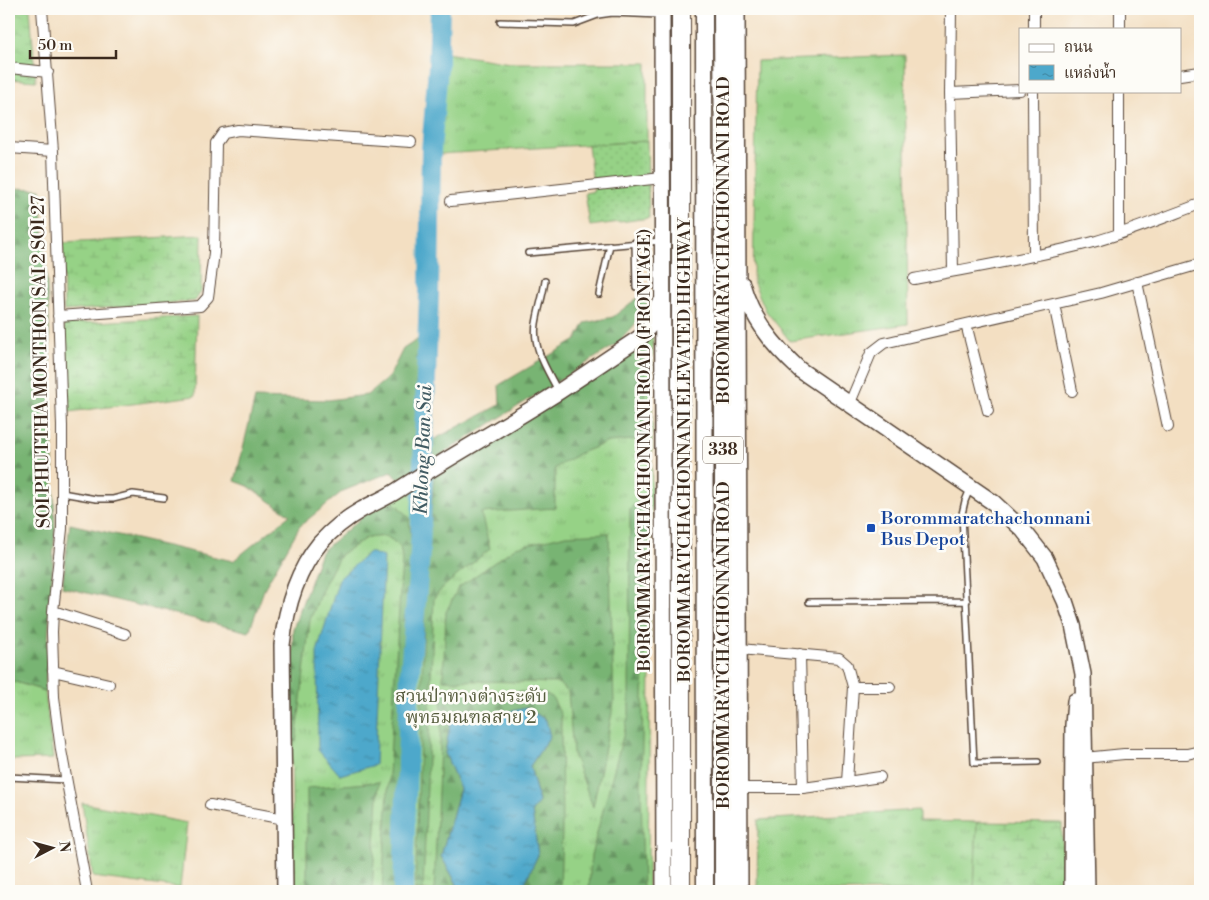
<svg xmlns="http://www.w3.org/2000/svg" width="1209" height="900" font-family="'Libre Bodoni','Noto Serif Thai',serif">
	<defs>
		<pattern id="grass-tufts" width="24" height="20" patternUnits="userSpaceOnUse" patternTransform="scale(1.25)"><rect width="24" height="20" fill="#96d286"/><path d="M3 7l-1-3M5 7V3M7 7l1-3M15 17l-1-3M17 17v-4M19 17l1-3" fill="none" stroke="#82b473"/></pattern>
		<pattern id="forest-firs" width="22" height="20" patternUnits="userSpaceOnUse" patternTransform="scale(1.25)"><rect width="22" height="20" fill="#78b473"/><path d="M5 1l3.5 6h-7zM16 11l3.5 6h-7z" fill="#64935e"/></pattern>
		<pattern id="wetland-marsh" width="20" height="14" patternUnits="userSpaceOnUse" patternTransform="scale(1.25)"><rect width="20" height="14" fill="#96d286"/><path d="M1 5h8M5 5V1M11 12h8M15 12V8" fill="none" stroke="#82b473"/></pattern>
		<pattern id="garden-dots" width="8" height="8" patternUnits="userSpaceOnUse" patternTransform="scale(1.25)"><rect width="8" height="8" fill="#96d286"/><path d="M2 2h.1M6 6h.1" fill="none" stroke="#82b473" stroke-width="1.8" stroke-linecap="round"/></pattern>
		<pattern id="water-ripples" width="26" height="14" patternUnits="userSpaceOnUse" patternTransform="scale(1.25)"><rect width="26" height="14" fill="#4da8cb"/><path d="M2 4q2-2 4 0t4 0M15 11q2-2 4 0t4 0" fill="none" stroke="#4189a4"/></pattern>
	</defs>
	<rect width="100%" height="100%" fill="#fdfcf7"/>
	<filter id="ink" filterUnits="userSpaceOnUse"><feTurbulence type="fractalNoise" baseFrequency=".02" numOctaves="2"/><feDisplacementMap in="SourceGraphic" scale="10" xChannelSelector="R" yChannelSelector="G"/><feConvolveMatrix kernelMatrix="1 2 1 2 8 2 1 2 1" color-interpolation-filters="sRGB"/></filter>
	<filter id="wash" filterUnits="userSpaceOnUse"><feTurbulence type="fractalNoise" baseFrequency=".0096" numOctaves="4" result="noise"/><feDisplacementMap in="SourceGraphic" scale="20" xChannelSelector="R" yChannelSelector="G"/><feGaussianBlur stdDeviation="1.12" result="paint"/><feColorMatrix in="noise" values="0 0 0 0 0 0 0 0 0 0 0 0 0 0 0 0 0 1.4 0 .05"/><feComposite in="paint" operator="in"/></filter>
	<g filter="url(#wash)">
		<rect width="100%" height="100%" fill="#f3dfc2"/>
		<!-- grass -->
		<path fill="url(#grass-tufts)" stroke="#687e52" d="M446 53 510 63H647V141L440 154Z
			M905 55 908 324 790 341 766 311 753 281 757 61Z
			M653 336 648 891H293L291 728 293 629 321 552 367 513Z
			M9 680 45 691 53 759 9 760Z
			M82 803 187 823 180 888 93 877Z
			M919 810V821L977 822 974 891H757L758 820Z"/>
		<!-- forest -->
		<path fill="url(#forest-firs)" stroke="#5a6f48" d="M9 188 41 189 49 318 55 528 45 691 9 680Z
			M646 291 647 311 617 344 436 458 429 442 500 405 499 385 576 340 585 323 613 317Z
			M420 338 416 470 400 480 391 472 343 491 300 526 265 587 249 632 62 587 70 524 233 561 290 515 248 486 235 481 255 398 328 400 367 395 389 377 403 349Z
			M645 342 644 439 608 442 578 454 555 468V508L481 513 490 549 443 587 434 598 423 891H415L425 590 434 476Z
			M648 492 641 785 643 891H589L591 855 629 714 630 509Z
			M390 499 409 517 412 546 397 792 394 891H382L402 558 400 546 386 536 366 538 340 555 324 585 310 620 296 742 291 741V728L293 629 321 552 367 513Z
			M609 533 614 703 593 807 573 753 568 692 558 683 443 680 446 612 458 588 516 547 566 535Z
			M448 691 541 692 552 697 561 715 562 831 560 891H521L538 855 532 811 539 801 530 766 550 736 526 708 487 717 452 715 445 753 460 789 441 856 457 884 456 891H434L442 694Z
			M379 782 372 891H307V788Z"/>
		<!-- wetland -->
		<path fill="url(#wetland-marsh)" stroke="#687e52" d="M9 9H30L36 81 9 79Z
			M202 235 201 292 195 301 64 311 63 243Z
			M197 316 195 396 69 412 64 324Z
			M977 822 1062 823V891H974Z"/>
		<!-- garden -->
		<path fill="url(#garden-dots)" stroke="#687e52" d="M647 141 649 218 590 226 585 193 594 191 588 145Z"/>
		<!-- water -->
		<path fill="url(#water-ripples)" stroke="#446974" d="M369 552 384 557 375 765 340 775 318 750 317 652 339 579Z
			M526 708 546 720 550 736 530 766 539 802 532 811 538 855 521 891H456L457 884 441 856 460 789 445 753 452 714 487 717Z"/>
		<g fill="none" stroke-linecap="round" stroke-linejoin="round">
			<!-- river -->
			<path stroke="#4da8cb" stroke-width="20" d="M403 891 410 673 420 552 429 293 431 151 438 67 440 9"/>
		</g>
	</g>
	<g filter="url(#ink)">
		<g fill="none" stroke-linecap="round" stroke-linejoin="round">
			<!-- service casing -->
			<g stroke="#574537" stroke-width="8">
				<path id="service" d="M738 9H790
					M500 22 574 24 598 15 612 13 659 15
					M635 242 636 287
					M528 253 661 241
					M545 281C543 296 538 310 536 324 532 348 548 371 558 391
					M599 294 610 245
					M970 489 965 501 962 514 974 763 1038 762
					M62 493 96 499H113L133 494 164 498
					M809 602 967 601
					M9 777 66 780"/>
			</g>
			<!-- minor casing -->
			<g stroke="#574537" stroke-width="12">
				<path id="minor" d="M42 9 53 151 62 426V529L53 611 52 632 54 697 61 750 87 891
					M951 9 950 93 953 271
					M1034 29V9
					M1120 29V9
					M9 68 48 72
					M1180 75 1200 72
					M1033 91 1034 256
					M950 93 1020 90
					M9 148 53 151
					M451 201 662 178
					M1119 234V91
					M914 279C973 267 1034 258 1093 242 1129 232 1165 217 1200 204
					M1137 282 1168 427
					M1054 304 1072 391
					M58 316 200 306 208 297 214 253 216 143 223 133 238 130 411 142
					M966 324 988 411
					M849 405 871 353 884 343 1101 293 1200 264
					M53 611 125 634
					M800 654 803 788
					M53 671 109 684
					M853 687H890
					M1084 758 1124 754H1187L1200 751
					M847 782 880 777
					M739 788H803L847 782 853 687 847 665 839 658 740 649
					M210 805 284 819"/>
			</g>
			<!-- secondary casing -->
			<g stroke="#574537" stroke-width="18">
				<path id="secondary" d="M662 9 664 891
					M737 9 740 891
					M742 284C752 319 773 345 800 370L994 503 1023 530 1045 558 1065 601 1073 625 1083 674 1087 891
					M285 891 282 645C286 608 296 572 320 543 331 531 347 518 361 510 373 503 386 498 398 490 451 456 507 425 560 391 587 373 615 354 642 336L649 327 658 305
					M1072 891 1073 725 1075 701"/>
			</g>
			<!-- primary casing -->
			<g stroke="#574537" stroke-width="19">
				<path id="primary" d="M704 9 705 891"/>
			</g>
			<!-- trunk casing -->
			<g stroke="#574537" stroke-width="20">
				<path id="trunk" d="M723 9 724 195V891
					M681 891V9"/>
			</g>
			<!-- service -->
			<use href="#service" stroke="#fff" stroke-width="5"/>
			<!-- minor -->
			<use href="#minor" stroke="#fff" stroke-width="10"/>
			<!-- secondary -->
			<use href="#secondary" stroke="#fff" stroke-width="15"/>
			<!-- primary -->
			<use href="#primary" stroke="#fff" stroke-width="16"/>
			<!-- trunk -->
			<use href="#trunk" stroke="#fff" stroke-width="18"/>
		</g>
	</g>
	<!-- markers -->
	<rect fill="#1a4fb4" stroke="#fdfcf7" stroke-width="2" x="866" y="523" width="10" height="10" rx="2.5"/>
	<g text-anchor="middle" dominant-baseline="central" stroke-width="5" stroke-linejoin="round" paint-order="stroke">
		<!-- shield labels -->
		<rect fill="#fdfcf7" stroke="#75695f" stroke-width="1" x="703" y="436.5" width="40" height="27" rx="4"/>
		<g font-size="16" font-weight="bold" fill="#3b2a1e">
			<text x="723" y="450">338</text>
		</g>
		<!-- street labels -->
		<g font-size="18" fill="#3b2a1e" stroke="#fdfcf7">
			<text transform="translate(723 240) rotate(-90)">BOROMMARATCHACHONNANI ROAD</text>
			<text transform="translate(41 362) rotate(-91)">SOI PHUTTHA MONTHON SAI 2 SOI 27</text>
			<text transform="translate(644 450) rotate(-90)">BOROMMARATCHACHONNANI ROAD (FRONTAGE)</text>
			<text transform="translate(684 450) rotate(-90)">BOROMMARATCHACHONNANI ELEVATED HIGHWAY</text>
			<text transform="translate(723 645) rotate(-90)">BOROMMARATCHACHONNANI ROAD</text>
		</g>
		<!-- transit labels -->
		<g font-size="18" fill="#164399" stroke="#fdfcf7" text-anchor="start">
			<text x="881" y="518">Borommaratchachonnani<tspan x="881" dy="21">Bus Depot</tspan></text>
		</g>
		<!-- park labels -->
		<g font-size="18" fill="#565c3d" stroke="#fdfcf7">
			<text x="471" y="696">สวนป่าทางต่างระดับ<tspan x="471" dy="21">พุทธมณฑลสาย 2</tspan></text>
		</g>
		<!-- water labels -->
		<g font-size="19" font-style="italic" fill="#425c63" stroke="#fdfcf7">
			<text transform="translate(423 450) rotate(-88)">Khlong Ban Sai</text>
		</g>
	</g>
	<!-- margin -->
	<rect width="1209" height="900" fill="none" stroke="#fdfcf7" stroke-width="30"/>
	<!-- legend -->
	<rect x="1019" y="28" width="162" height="65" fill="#fdfcf7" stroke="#afa8a0"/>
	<rect x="1029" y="44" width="25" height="8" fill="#ffffff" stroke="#afa8a0"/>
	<text x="1064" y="52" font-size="15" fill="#3b2a1e">ถนน</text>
	<rect x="1029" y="65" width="25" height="15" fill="url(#water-ripples)" stroke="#afa8a0"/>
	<text x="1064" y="78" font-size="15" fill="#3b2a1e">แหล่งน้ำ</text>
	<!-- north arrow -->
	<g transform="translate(52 848) rotate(84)" stroke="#fdfcf7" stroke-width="4" paint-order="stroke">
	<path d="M0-4L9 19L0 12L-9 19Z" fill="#3b2a1e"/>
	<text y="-8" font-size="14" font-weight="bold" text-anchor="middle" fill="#3b2a1e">N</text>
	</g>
	<!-- scale -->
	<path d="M30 50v8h86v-8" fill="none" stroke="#3b2a1e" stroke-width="2.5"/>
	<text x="38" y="50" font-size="15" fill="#3b2a1e" stroke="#fdfcf7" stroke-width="4" paint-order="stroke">50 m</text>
</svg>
